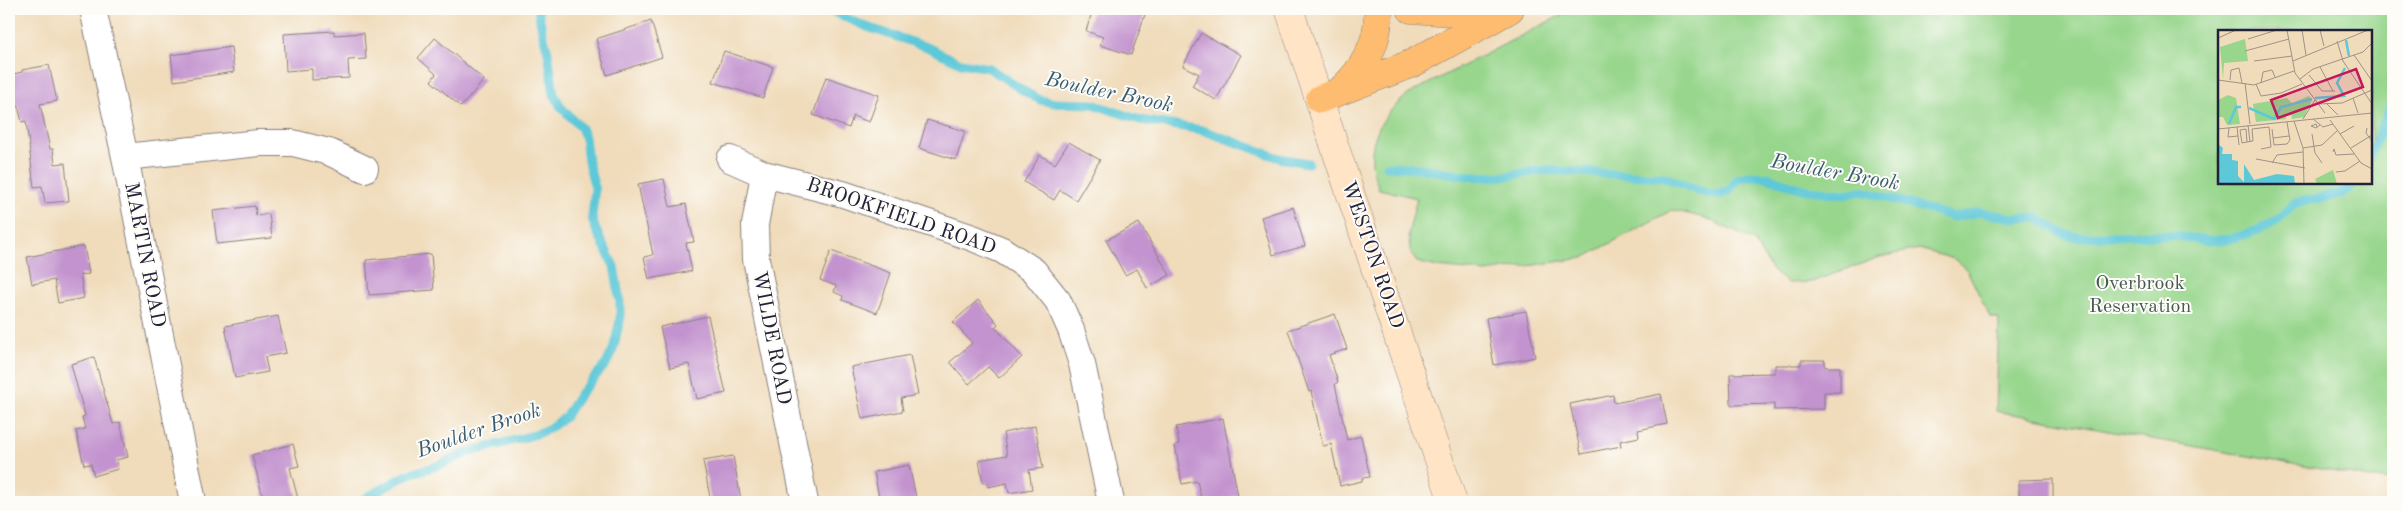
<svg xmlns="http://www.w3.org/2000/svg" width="2402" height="511" font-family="'Old Standard TT',serif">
	<rect width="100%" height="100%" fill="#fdfcf7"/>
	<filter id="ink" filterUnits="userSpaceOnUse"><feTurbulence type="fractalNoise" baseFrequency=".02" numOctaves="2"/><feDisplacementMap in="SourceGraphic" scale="10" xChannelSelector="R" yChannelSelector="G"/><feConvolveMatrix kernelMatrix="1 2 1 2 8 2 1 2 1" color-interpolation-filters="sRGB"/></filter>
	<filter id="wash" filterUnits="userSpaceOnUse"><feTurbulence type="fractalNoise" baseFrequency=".0096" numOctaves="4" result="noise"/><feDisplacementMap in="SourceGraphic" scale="20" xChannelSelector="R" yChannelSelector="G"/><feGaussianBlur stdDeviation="1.12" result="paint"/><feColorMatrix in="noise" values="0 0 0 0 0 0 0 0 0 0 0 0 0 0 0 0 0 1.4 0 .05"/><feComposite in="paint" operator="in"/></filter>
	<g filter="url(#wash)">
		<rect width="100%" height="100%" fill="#f0dcbb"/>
		<!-- green -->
		<path fill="#97d68c" stroke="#5c7c64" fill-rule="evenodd" d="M1573 9H2393V482L1996 411 1999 319 1990 317 1967 270 1954 259 1919 249 1880 257 1812 282 1788 283 1773 272 1753 240 1705 218 1672 210 1583 258 1486 272 1437 267 1417 262 1411 254 1408 235 1417 198 1379 189C1376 180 1372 171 1372 162 1370 131 1389 108 1412 92ZM2371 31V182H2220V31Z"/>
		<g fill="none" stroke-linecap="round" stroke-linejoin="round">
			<!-- stream -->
			<path stroke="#5dc8d8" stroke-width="9" d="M826 9 867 27 927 47 961 63 989 68 1022 90 1040 100 1055 103 1093 104 1140 120 1202 130 1279 158 1308 163
				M2371 153 2393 101
				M1387 166 1419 168 1475 177 1507 176 1544 170 1664 177 1702 192 1718 195 1730 190 1737 179 1750 176 1767 177 1802 189 1833 193 1847 194 1860 191 1874 194 1954 217 1980 212 2013 218H2038L2062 233 2074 237 2145 235 2178 236 2207 241 2230 239 2256 231 2278 220 2295 203 2341 194 2350 188 2354 182
				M358 502 409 474 437 466 467 453 537 434 553 426 565 417 580 394 606 364 613 350 620 320V302L614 266 595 228 592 217 595 188 588 162 585 137 581 128 561 107 554 94 548 52 542 31 538 9"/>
		</g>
		<g id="blocks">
			<!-- building -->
			<path fill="#c393cf" d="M1093 9H1147L1131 55 1100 45 1103 37 1086 31Z
				M651 21 662 57 607 75 596 39Z
				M334 31V35L364 33 366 59 348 60 349 78 312 80V69L286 71 284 34Z
				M1201 33 1241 55 1216 100 1192 86 1199 74 1183 66Z
				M435 38 484 80 461 107 431 81 436 74 418 58Z
				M231 47 234 72 174 81 171 55Z
				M724 51 773 67 763 98 713 82Z
				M49 65 57 101 40 104 50 149H53L55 164 65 163 69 201 45 203 42 186 34 187 26 121 22 122 18 106 9 108V75L22 72V70Z
				M826 77 879 95 869 122 853 116 849 128 813 115Z
				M927 120 965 131 956 160 919 148Z
				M1069 142 1100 160 1076 200 1060 190 1054 200 1024 182 1040 155 1055 164Z
				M664 179 670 207 686 204 694 242 686 243 692 271 649 279 644 257 653 255 638 184Z
				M255 206 256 216 269 214 272 238 217 244 213 211Z
				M1293 207 1305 246 1273 255 1261 217Z
				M1139 223 1170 275 1147 288 1137 269 1125 275 1106 240Z
				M84 246 89 274 80 275 84 298 58 303 54 280 32 284 27 257Z
				M831 251 891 273 877 313 842 300 843 296 834 292 836 286 820 280Z
				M431 254 434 290 369 295 366 260Z
				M978 300 998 324 995 327 1022 357 999 378 988 367 969 384 950 362 972 343 953 322Z
				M1526 311 1535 357 1494 365 1486 318Z
				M1335 314 1347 349 1329 355 1338 382 1335 384 1347 440 1361 436 1370 477 1362 478V481L1340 486 1331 444 1323 446 1311 391 1309 392 1288 330Z
				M278 316 286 353 265 357 268 372 235 378 225 326Z
				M708 316 726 393 697 399 689 364 670 368 660 327Z
				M910 355 918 395 901 398 903 411 862 419 851 367Z
				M94 357 113 424 120 422 128 457 116 460 118 469 94 476 91 464 84 465 76 431 85 429 82 417 85 416 71 364Z
				M1801 360H1825V367H1840V392H1824V409L1774 410V404L1731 405 1730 374 1775 373V365H1801Z
				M1661 394 1667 424 1638 430 1639 437 1620 441 1621 446 1581 454 1570 404 1613 395 1614 403Z
				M1223 418 1238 496 1202 502 1197 481 1182 484 1175 445 1179 444 1176 427Z
				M1035 426 1043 468 1029 470 1032 489 1009 493 1007 483 988 487V483H983L979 460 1007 455 1003 433Z
				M293 444 299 466 290 468 298 499 285 502H264L252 455Z
				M733 456 741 500 711 502 703 461Z
				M909 465 917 502H880L874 472Z
				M2053 479V502H2019V480Z"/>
		</g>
	</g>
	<g filter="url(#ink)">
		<use href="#blocks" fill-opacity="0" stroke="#897f7b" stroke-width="1"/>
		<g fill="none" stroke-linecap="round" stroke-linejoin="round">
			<!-- minor casing -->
			<g stroke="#897f7b" stroke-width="28">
				<path id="minor" d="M93 9 125 157 193 502
					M125 157 259 143H293L329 152 365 169
					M730 159 764 174 843 194 973 238 1002 250 1034 271 1058 301 1071 330 1082 364 1111 502
					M764 174 755 225 756 259 805 502"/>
			</g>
			<!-- secondary casing -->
			<g stroke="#897f7b" stroke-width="29">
				<path id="secondary" d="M1289 9 1453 502"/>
			</g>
			<!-- trunk casing -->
			<g stroke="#897f7b" stroke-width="29">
				<path id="trunk" d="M1411 9 1452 12 1493 9
					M1340 91C1364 69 1380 42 1378 9
					M1320 99 1413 63 1510 9"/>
			</g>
			<!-- minor -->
			<use href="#minor" stroke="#fff" stroke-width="26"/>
			<!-- secondary -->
			<use href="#secondary" stroke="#ffe4c6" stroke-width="28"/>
			<!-- trunk -->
			<use href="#trunk" stroke="#febc70" stroke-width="28"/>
		</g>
	</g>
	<g text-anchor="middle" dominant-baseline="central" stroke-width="4" stroke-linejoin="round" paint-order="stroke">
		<!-- street labels -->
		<g font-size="20" fill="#22223b" stroke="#fdfcf7">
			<text transform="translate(901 217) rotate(19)">BROOKFIELD ROAD</text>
			<text transform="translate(144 255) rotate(79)">MARTIN ROAD</text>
			<text transform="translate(1372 255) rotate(71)">WESTON ROAD</text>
			<text transform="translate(771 338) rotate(79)">WILDE ROAD</text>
		</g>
		<!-- park labels -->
		<g font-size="20" fill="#455853" stroke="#fdfcf7">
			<text x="2140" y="284">Overbrook<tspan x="2140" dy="23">Reservation</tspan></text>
		</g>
		<!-- water labels -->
		<g font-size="21" font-style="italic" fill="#375c72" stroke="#fdfcf7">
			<text transform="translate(1109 93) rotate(12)">Boulder Brook</text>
			<text transform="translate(1835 173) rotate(10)">Boulder Brook</text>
			<text transform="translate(479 431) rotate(-19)">Boulder Brook</text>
		</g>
	</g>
	<!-- overview -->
	<g transform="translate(2218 30)">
		<rect width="154" height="154" fill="#f0dcbb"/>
		<path d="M27 9 30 31 6 33 5 49 2 17ZM10 65 18 68 22 94 9 95 5 87H0V70ZM91 66 94 70 86 87 74 89 73 83 68 85V89L38 92 35 74 69 68 74 73ZM115 140 119 154H99L97 149Z" fill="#97d68c"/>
		<path d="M0 114 5 118 4 124H14V130L20 131V146L26 152V134L36 150 59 144 76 146 77 154H1Z" fill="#5dc8d8"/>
		<path fill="none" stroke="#5dc8d8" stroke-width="2.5" d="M128 10 131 26M97 68 126 66 119 53 127 38M31 78 56 89 63 77 94 69M11 94 18 77H23"/>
		<path fill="none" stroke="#9e9288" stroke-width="1" d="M69 0 77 43 107 83M84 0 88 25M102 0 106 16M0 8 18 0M30 9 59 0M119 11 125 31 154 74M27 21 71 9M136 25 154 51M36 31 74 26M75 31 150 0M102 37 115 61M91 45 104 61H117M82 49 95 39 145 22 154 13M0 50 36 55 76 41M12 50 13 40 21 38 24 53M27 53 32 94M43 53 45 42 54 40 57 47M38 54 43 66 63 63 84 54M135 68 140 83M108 73 120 85M100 74 124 73 154 60M85 89 97 70M95 89 105 97 115 94M112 90 143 133 154 139M76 91 85 118 86 154M30 95 32 112M19 97 21 115M99 97 98 94 93 96 98 98 102 95M11 98 10 107 20 106M149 98 148 103 154 111M0 99 154 83M54 99 56 115 69 114 72 110 69 92M94 104 97 123 104 133M122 104 136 96M55 108 71 106M29 112 28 99 22 100 24 113 29 112 35 111 34 99 51 97 53 117 43 119M85 118 104 115 120 100M133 118 154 105M115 122 116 119 118 125 136 124M38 129 87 138M54 133 59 125 85 122M118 142 127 141 142 131"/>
		<path fill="#c2185b" fill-opacity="0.15" stroke="#c2185b" stroke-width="2.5" d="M138 39 145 57 60 88 53 70Z"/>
		<rect width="154" height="154" fill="none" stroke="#22223b" stroke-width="2.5"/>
	</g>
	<!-- margin -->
	<rect width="2402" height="511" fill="none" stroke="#fdfcf7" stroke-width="30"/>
</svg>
